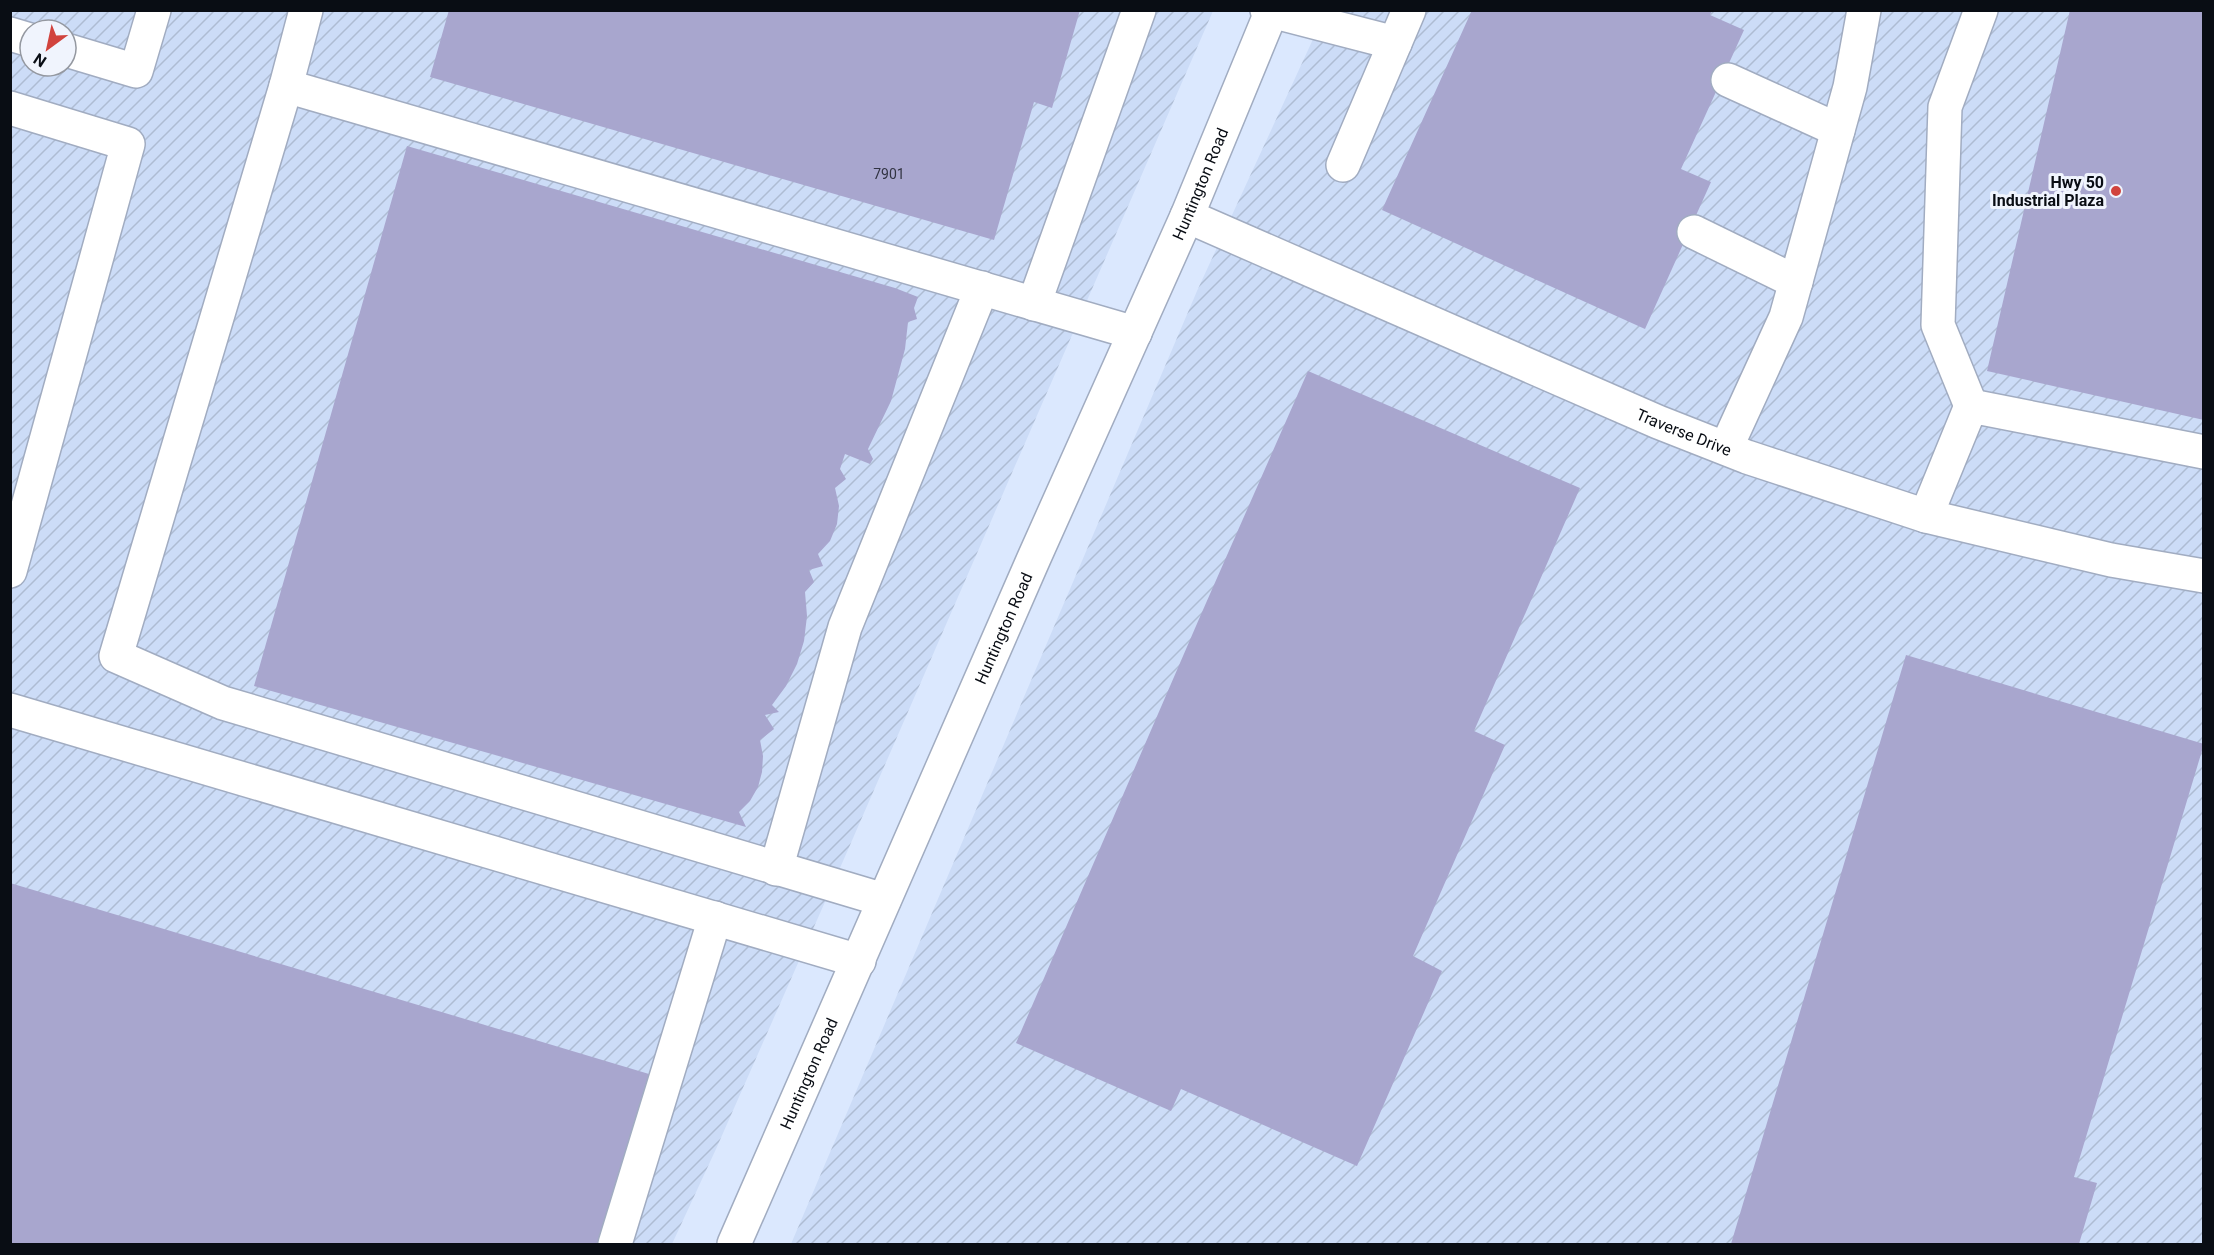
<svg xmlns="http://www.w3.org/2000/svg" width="2214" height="1255" font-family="Roboto,sans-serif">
	<defs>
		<pattern id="industrial-furrows" width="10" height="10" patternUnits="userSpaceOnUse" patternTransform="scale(1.5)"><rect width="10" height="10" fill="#ccdcf7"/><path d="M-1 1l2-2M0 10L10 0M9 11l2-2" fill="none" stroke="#aebcd3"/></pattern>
	</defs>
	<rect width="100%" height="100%" fill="#dbe8fe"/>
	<!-- industrial -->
	<path fill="url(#industrial-furrows)" fill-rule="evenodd" d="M10 11H1213L847 852 716 1149 672 1244H11ZM30 30H66V66H30Z
		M1326 11H2203V1244H791L1197 291Z"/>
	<!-- building -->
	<path fill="#a8a6ce" d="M449 10H1080L1052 108 1034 102 994 240 430 77Z
		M1472 10H1712L1710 15 1744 30 1681 169 1711 182 1645 329 1382 210Z
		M2070 10H2204V420L1987 371Z
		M407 146 895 288 918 297 914 308 917 319 908 322 905 349 891 401 868 449 873 459 870 464 845 454 840 469 846 479 835 488 839 506 837 524 830 541 818 554 823 566 809 570 814 582 805 592 807 616 804 641 797 664 786 686 772 705 779 712 765 715 774 729 760 740 763 756 762 772 758 787 750 801 739 812 746 827 254 686Z
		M1308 371 1580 488 1474 731 1505 745 1413 956 1442 971 1357 1166 1181 1089 1171 1111 1016 1043 1199 619Z
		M1906 655 2204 744 2074 1177 2097 1183 2079 1244H1731Z
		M10 883 649 1074 598 1244H10Z"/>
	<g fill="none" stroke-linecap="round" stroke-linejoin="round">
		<!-- minor casing -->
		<g stroke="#a1acc1" stroke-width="36">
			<g id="minor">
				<path d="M306 10 286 86 1135 333"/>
				<path d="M1267 10 1395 43 1343 165"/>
				<path d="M10 34 30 40"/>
				<path d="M1395 43 1409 10"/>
				<path d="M66 50 136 71 154 10"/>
				<path d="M1728 80 1838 130"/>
				<path d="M286 86 116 656 223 703 884 900"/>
				<path d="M10 108 128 144 10 571"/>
				<path id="s1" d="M1187 216 1658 422 1747 457 1926 516 2111 560 2204 576"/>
				<path d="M1694 232 1796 282"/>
				<path d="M1034 304 1139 10"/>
				<path d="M1971 406 1938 325 1945 107 1981 10"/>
				<path d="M1726 448 1786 317 1850 87 1864 10"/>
				<path d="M1926 516 1971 406 2204 452"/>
				<path d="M10 710 859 961"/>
				<path d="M776 869 845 627 982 288"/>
				<path d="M615 1244 715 918"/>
				<path id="s2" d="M734 1244 1034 558 1187 216 1272 10"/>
			</g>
		</g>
		<!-- minor -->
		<use href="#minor" stroke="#fff" stroke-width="33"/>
	</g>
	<!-- markers -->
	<circle fill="#d1433d" stroke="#f0f4fd" stroke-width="2" cx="2116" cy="191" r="6"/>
	<g text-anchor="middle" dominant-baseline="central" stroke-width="6" stroke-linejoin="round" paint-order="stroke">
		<!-- number labels -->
		<g font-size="14" fill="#313342">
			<text x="889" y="174">7901</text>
		</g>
		<!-- poi labels -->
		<g font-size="16" font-weight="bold" fill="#090d14" stroke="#f0f4fd" text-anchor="end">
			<text x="2104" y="182">Hwy 50<tspan x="2104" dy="18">Industrial Plaza</tspan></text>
		</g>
		<!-- street labels -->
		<g font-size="16" fill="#090d14" stroke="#f0f4fd">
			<text stroke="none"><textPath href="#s2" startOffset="1158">Huntington Road</textPath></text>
			<text stroke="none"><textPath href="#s1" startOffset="542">Traverse Drive</textPath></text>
			<text stroke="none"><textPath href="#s2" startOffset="672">Huntington Road</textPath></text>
			<text stroke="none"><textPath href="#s2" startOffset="186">Huntington Road</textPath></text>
		</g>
	</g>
	<!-- border -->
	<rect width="2214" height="1255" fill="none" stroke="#090d14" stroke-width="24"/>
	<!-- north arrow -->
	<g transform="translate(48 48) rotate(213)"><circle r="28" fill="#f0f4fd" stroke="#9498a0" stroke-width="1.5"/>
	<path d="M0-4.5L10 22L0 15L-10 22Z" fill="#d1433d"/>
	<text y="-9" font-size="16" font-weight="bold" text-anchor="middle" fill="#090d14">N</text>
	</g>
</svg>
